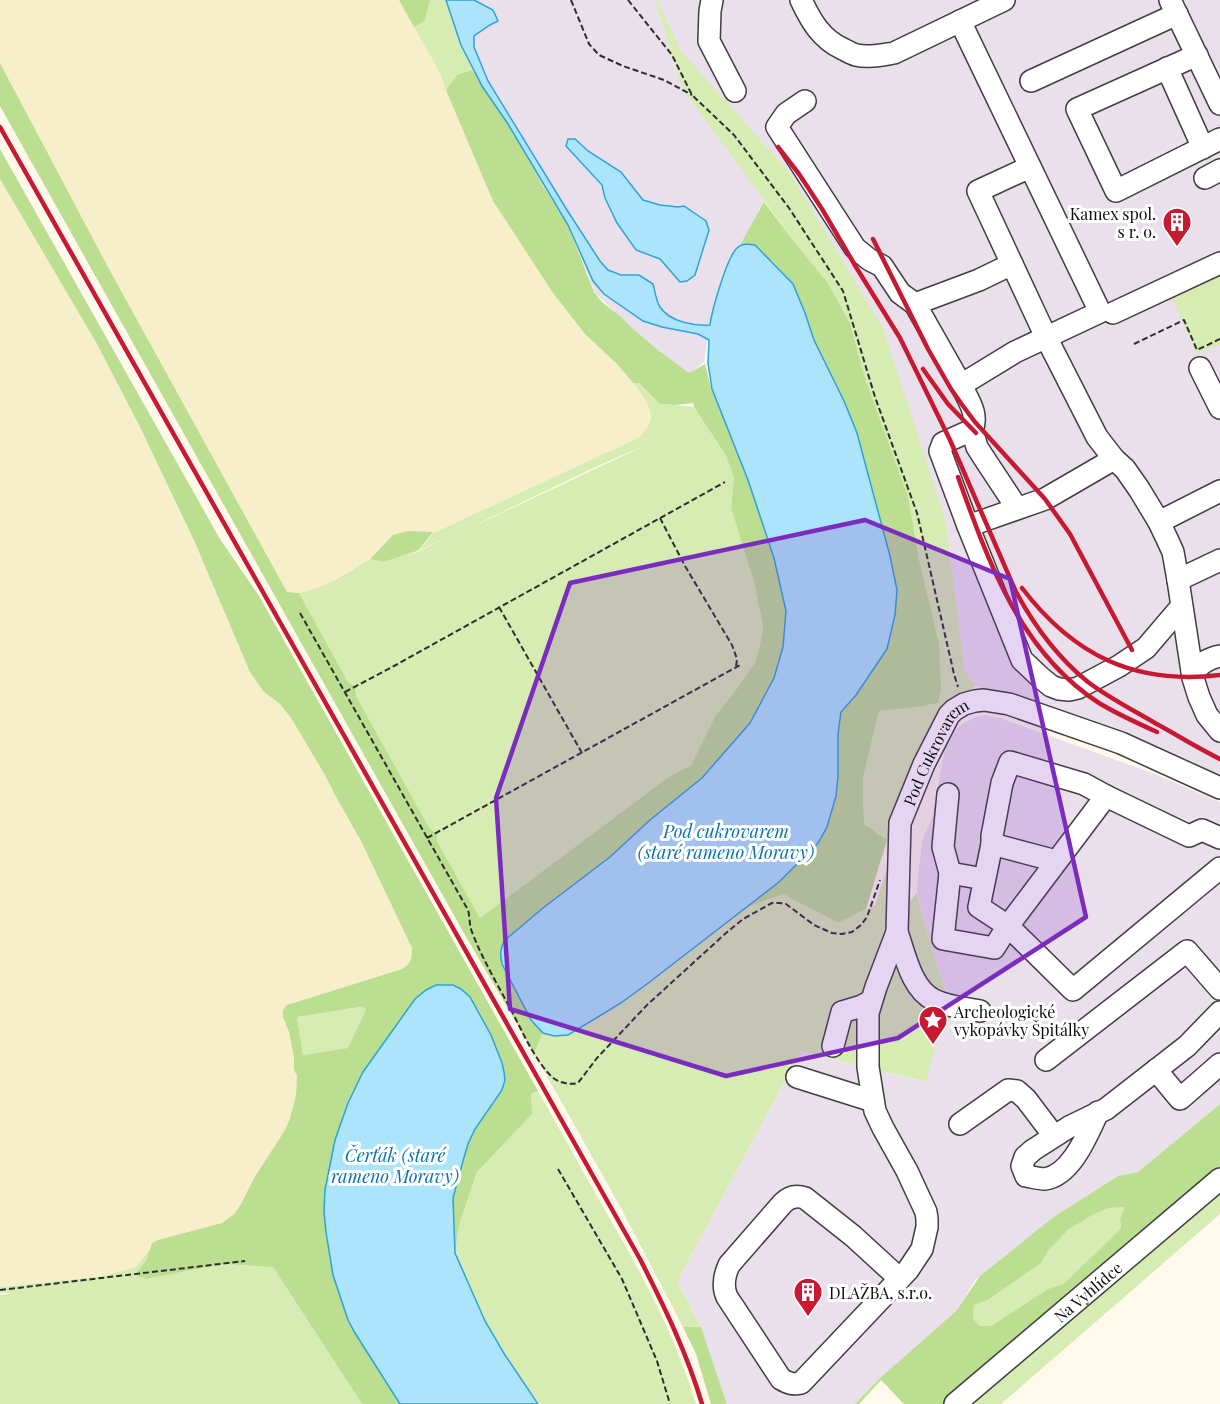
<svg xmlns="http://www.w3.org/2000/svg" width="1220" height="1404" font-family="'Playfair Display',serif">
	<rect width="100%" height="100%" fill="#fff9ec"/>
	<!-- industrial -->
	<path fill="#eae0ec" d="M444 0H655L681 85 765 202 721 280 710 323 704 362 689 374 640 336 595 293 570 228 473 73Z
		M657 0H1220V775L1152 744 1127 734 976 686 965 673 946 522 789 172 680 51Z
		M985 715 1000 718 1155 774 1220 802V1104L1138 1172 1118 1176 1052 1218 980 1276 976 1279 956 1311 880 1378 855 1404H727L701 1327 677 1282 801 1051 925 1082 944 1011 979 1023 980 1002 946 993 924 922 917 890 922 841 932 818 945 748 956 729 964 723 976 717Z"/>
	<!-- farmland -->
	<path fill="#f7efca" d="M0 0H399L440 73 493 201 553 293 585 334 617 364 644 397 650 408 649 422 647 430 638 438 432 533 407 531 381 547 370 559 330 582 309 592 299 593 287 592 108 267 0 63Z
		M0 179 97 344 140 427 264 692 280 704 291 718 325 775 335 795 361 841 412 948V953L411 960 407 966 402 969 287 1005 283 1017 289 1032 294 1058V1070L297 1076 296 1095 293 1107 285 1130 254 1178 241 1204 234 1214 222 1223 148 1252 137 1267 103 1276 0 1287Z"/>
	<!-- green -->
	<path fill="#d6ecb2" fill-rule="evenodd" d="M431 0H445C455 23 462 47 472 70L457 75 446 90 440 73 414 27 425 21 429 3Z
		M655 0H657L681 51 789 172 883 328 946 522 965 672 976 686 946 708 893 819 887 840 864 824 863 778 879 711 909 708 919 560 907 497 865 378 850 323 828 283 795 243 684 91 681 85Z
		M1220 267V345L1196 353 1169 291Z
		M633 383H639L660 404 694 407 725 454 734 477 731 508 754 582 763 626 760 645 755 662 701 746 691 765 667 778 480 918 437 841V833L430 829 356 696 355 686 348 682 299 593C324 589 348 572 370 559L384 562 419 550 409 556 463 530 420 550 433 533 638 438C661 418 648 402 633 383ZM648 444 478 524H477L602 464Z
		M896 842 891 923 917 893 924 922 946 993 980 1002 979 1023 944 1012 926 1082 801 1051 677 1282 701 1327H683L621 1208 534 1053 543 1033 554 1036 568 1035 621 1003 651 981 745 908 783 894 838 923 875 905Z
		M359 1007 365 1008 367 1010 349 1048 303 1055 297 1017Z
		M538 1091C558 1126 578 1163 598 1198 636 1264 674 1330 696 1404H540L526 1386 485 1321 455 1254 459 1225 477 1172 532 1114 531 1094Z
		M1220 1183V1214L1001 1404H962Z
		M1125 1207 1120 1219 1121 1228 1065 1283 1048 1289 991 1326H979L973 1318 974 1305 988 1300 1041 1263 1048 1251 1068 1230 1094 1214 1109 1208Z
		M164 1239 137 1276 146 1279 222 1264 273 1267 362 1404H0V1295L14 1293H0V1287L103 1276 136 1267 148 1252Z"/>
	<!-- forest -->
	<path fill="#bbde90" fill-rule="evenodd" d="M399 0H431L429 3 425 21 414 27Z
		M0 63 108 267 287 592 299 593 348 682 355 686 356 696 430 829 437 833V841L480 918 667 778 691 765 716 715 737 689 755 662 760 645 763 626 754 582 731 508 734 477 725 454 694 407 693 403 675 405 660 404 639 383H633L617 364 585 334 553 293 493 201 446 90 457 75 472 70 515 136 543 186 568 225 594 292 602 302 621 317 632 328 658 350 689 373 705 364 711 388 748 480 774 558 786 611 783 647 774 678 750 723 702 778 650 820 610 857 543 908 504 941 502 964 531 1020 543 1033 534 1053 465 935 0 106Z
		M0 149 220 539 259 596 538 1091 531 1094 532 1114 477 1172 459 1225 455 1254 453 1198 468 1144 475 1129 502 1090V1063L491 1035 480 1014 461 989 453 985H443L415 999 363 1072 348 1103 335 1140 325 1190 324 1212 326 1232 333 1275 348 1320 355 1333 400 1404H362L273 1267 222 1264 146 1279 135 1275 146 1261 152 1243 158 1240 222 1223 234 1214 241 1204 254 1178 285 1130 290 1118 296 1095 297 1076 294 1070V1058L289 1032 283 1017V1010L287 1005 402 969C411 964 412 958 412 948L361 841 335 795 325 775 291 718 280 704 264 692 250 672 196 545 140 427 97 344 0 179ZM359 1007 365 1008 366 1010 348 1048 303 1055 297 1017Z
		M764 202 795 243 828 283 850 323 865 378 908 497 919 560 939 644 941 690 938 703 909 708 879 711 863 778 864 824 887 840 866 909 838 923 783 894 745 908 779 882 818 843 831 813 836 796 838 776V734L841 712 856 695 897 589 890 556 857 433 844 401 814 340 805 313 793 284 773 262 748 244 739 247Z
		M407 531 433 532 419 550 384 562 370 559 393 535Z
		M1220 1104V1172L944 1404H904L881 1380 859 1404H855L880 1378 956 1311 980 1276 1052 1218 1118 1176 1138 1172ZM1125 1207 1120 1219 1121 1228 1065 1283 1048 1289 991 1326H979L973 1318 974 1305 988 1300 1041 1263 1048 1251 1068 1230 1094 1214 1109 1208Z
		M683 1327H701L727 1404H711L696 1354Z"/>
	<!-- water -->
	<path fill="#ace5fb" stroke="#2da3d8" stroke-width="1.5" d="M446 0H474L493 10 498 21 490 25 474 36V47L488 81 567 210 600 261 608 270 621 275H639L653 284C655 291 656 301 660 307 670 322 694 326 710 325 712 310 727 257 737 248 742 243 749 244 755 245L793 284 805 313 814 340 844 401 857 433 890 556 897 590 895 615 887 649 856 695 841 712 838 734V776L836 796 827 827 818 843 779 882 651 981 621 1003 568 1035 554 1036 543 1033 531 1020 502 964C500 955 500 950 504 941L543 908 610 857 650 820 702 778 750 723 774 678 783 647 786 611 774 558 748 480 712 389 708 363 709 340 698 334 662 327 643 321 604 294 593 281 568 225 508 124 482 86 461 45Z
		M568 139H575L588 151 621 172 643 200 660 205 678 207 684 206 706 221 709 230 695 275 687 281 680 282 660 259 636 250 617 223 605 198 602 185 566 146Z
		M436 985H453L461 989 470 997 491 1035 502 1063 504 1072 505 1080 502 1090 475 1129 468 1144 463 1161 453 1198 455 1253 485 1321 505 1355 538 1404H400L355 1333 348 1320 333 1275 326 1232 324 1212 325 1190 335 1140 348 1103 363 1072 415 999 426 990Z"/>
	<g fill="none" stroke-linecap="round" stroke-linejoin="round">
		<!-- minor casing -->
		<g stroke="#3f3f3f" stroke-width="24">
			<g id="minor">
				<path d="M712 0 710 11 709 41 735 91"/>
				<path d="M801 0C811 21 821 39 843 49 847 51 852 54 856 55 868 58 882 55 894 53L1004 0"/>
				<path d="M1170 0 1220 104"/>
				<path d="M960 21 1100 312 1015 352 961 385C968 400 979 414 972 430L943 443 940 451 968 526"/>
				<path d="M1197 55 1077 109 1116 191 1220 139"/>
				<path d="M1167 68 1203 148"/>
				<path d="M1031 81 1177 14"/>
				<path d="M805 101 786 114 777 127 855 248 870 260 882 266 900 293 915 304"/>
				<path d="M1030 167 978 191 1046 337 1097 437 1114 459 1125 469 1139 489 1159 522 1168 541 1173 552 1178 580 1193 678 1199 697 1207 715 1220 731"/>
				<path d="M1205 178 1220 170"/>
				<path d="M1113 313 1220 263"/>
				<path d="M1200 368 1220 408"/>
				<path d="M961 385 915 304 979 280 1012 264"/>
				<path d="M972 430 977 447 982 455 1017 508"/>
				<path d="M1114 459 1045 499 968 526 1022 660 1040 677 1051 686 1059 689 1069 690 1078 688 1119 666 1146 648 1181 607"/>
				<path d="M1159 522 1220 491"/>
				<path d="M1178 580 1220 560"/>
				<path d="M1192 672C1201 664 1208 658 1220 656"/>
				<path d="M948 794 943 847 950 873"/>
				<path d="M1220 838 1202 830 1189 836 1106 796 1008 926 1073 990 1220 868"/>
				<path d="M1056 861 992 844V836L1002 783 1010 762 1084 784 1106 796"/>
				<path d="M984 879 950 873 943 939 994 948 1008 926 979 907 992 844"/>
				<path d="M897 932C905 954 911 989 934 1000 948 1007 965 1008 980 1011"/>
				<path d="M833 1046 842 1012 862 1006 871 1001"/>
				<path d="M1046 1060 1187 951 1220 989"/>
				<path d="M1156 1070 1180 1099 1220 1064"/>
				<path d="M797 1077 873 1101"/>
				<path d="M1098 1112C1088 1133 1072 1175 1045 1179 1039 1179 1032 1177 1026 1176L1022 1166 1025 1157 1033 1150 1069 1127 1106 1109 1187 1046 1220 1012"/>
				<path d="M960 1124 1008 1090 1017 1091 1026 1099 1054 1136"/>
				<path id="s1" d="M900 1279 853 1236 805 1198C796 1195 789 1197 783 1203L729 1265C724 1276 722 1286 727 1297L781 1379C788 1383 793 1385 801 1383L908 1270 922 1249 927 1227V1219L926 1212 907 1171 883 1128 875 1111 868 1067V1013L876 987 897 932 900 823 924 764 949 715 954 710 964 704 975 701 984 700 1009 704 1121 743 1220 788"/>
				<path id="s2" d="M955 1404 1220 1179"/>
			</g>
		</g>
		<!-- path -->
		<path stroke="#2e2e2e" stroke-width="2" stroke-dasharray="6 3" stroke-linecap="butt" d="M571 0 589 44 599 55 623 66 664 80 692 95
			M628 0 672 55 692 95 734 135 789 208 843 291 875 397 917 513 954 674 958 687
			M1134 344 1184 320 1197 350 1220 339
			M660 518 685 566 732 645 737 659 736 667
			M499 607 582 753
			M300 613 468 910C470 917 469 925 472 932 482 958 496 982 509 1006 522 1030 533 1058 552 1077 559 1083 569 1085 578 1083L597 1058 647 1005 726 933 743 919 772 903H780L786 904 814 925 832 933 842 934 852 932 861 925 867 917 880 880
			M345 692 394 666 725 482
			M427 838 742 664
			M558 1169 622 1279 657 1361 670 1404
			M0 1290 245 1261"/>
		<!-- minor -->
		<use href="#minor" stroke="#fff" stroke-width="21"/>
		<!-- rail -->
		<path stroke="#c71a32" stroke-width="4.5" d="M0 127 640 1259C664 1306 687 1353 702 1404
			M778 147 799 174 822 209 856 267 900 338 950 440 1016 592C1035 627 1057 657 1088 682 1109 698 1133 710 1155 723 1177 735 1198 748 1220 759
			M873 239 928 349 951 389 963 406 975 422 1045 499 1070 534 1132 650
			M923 369 948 404 976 433
			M958 477C988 561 1020 652 1099 703 1117 714 1137 723 1157 732
			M1022 588C1074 656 1135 685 1220 675"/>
	</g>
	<!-- marked area -->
	<path fill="#7b2cbf" fill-opacity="0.2" stroke="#7b2cbf" stroke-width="4.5" stroke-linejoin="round" d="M865 520 1010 579 1086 917 898 1038 726 1076 510 1009 496 798 570 583Z"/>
	<!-- icons -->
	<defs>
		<g id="building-pin" transform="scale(1.5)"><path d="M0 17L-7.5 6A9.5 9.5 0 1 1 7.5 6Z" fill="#c71a32" stroke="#fff"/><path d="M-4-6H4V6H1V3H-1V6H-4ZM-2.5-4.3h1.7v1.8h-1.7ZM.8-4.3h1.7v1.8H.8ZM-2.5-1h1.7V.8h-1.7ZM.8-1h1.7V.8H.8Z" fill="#fff"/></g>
		<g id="sight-pin" transform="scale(1.5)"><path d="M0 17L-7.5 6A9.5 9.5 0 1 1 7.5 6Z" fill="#c71a32" stroke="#fff"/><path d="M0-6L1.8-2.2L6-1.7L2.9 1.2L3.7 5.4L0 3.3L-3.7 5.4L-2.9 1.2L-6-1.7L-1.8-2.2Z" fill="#fff"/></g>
	</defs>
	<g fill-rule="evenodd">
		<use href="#building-pin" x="1177" y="222"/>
		<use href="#sight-pin" x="933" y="1020"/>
		<use href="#building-pin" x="808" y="1292"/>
	</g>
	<g text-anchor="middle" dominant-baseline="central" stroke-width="6" stroke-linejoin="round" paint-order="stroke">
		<!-- poi labels -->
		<g font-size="16" fill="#0c0c0c" stroke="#fff" text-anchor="start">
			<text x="1156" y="213" text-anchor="end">Kamex spol.<tspan x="1156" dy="18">s r. o.</tspan></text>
			<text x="954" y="1011">Archeologické<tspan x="954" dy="18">vykopávky Špitálky</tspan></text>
			<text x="829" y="1292">DLAŽBA, s.r.o.</text>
		</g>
		<!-- street labels -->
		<g font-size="16" fill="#0c0c0c" stroke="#fff">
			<text stroke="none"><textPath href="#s1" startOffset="1089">Pod Cukrovarem</textPath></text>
			<text stroke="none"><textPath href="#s2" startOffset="174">Na Vyhlídce</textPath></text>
		</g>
		<!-- water labels -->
		<g font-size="18" font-style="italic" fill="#0c72a8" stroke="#fff">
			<text x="726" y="831">Pod cukrovarem<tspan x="726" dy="21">(staré rameno Moravy)</tspan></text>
			<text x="395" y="1155">Čerťák (staré<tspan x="395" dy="21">rameno Moravy)</tspan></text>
		</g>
	</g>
</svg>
